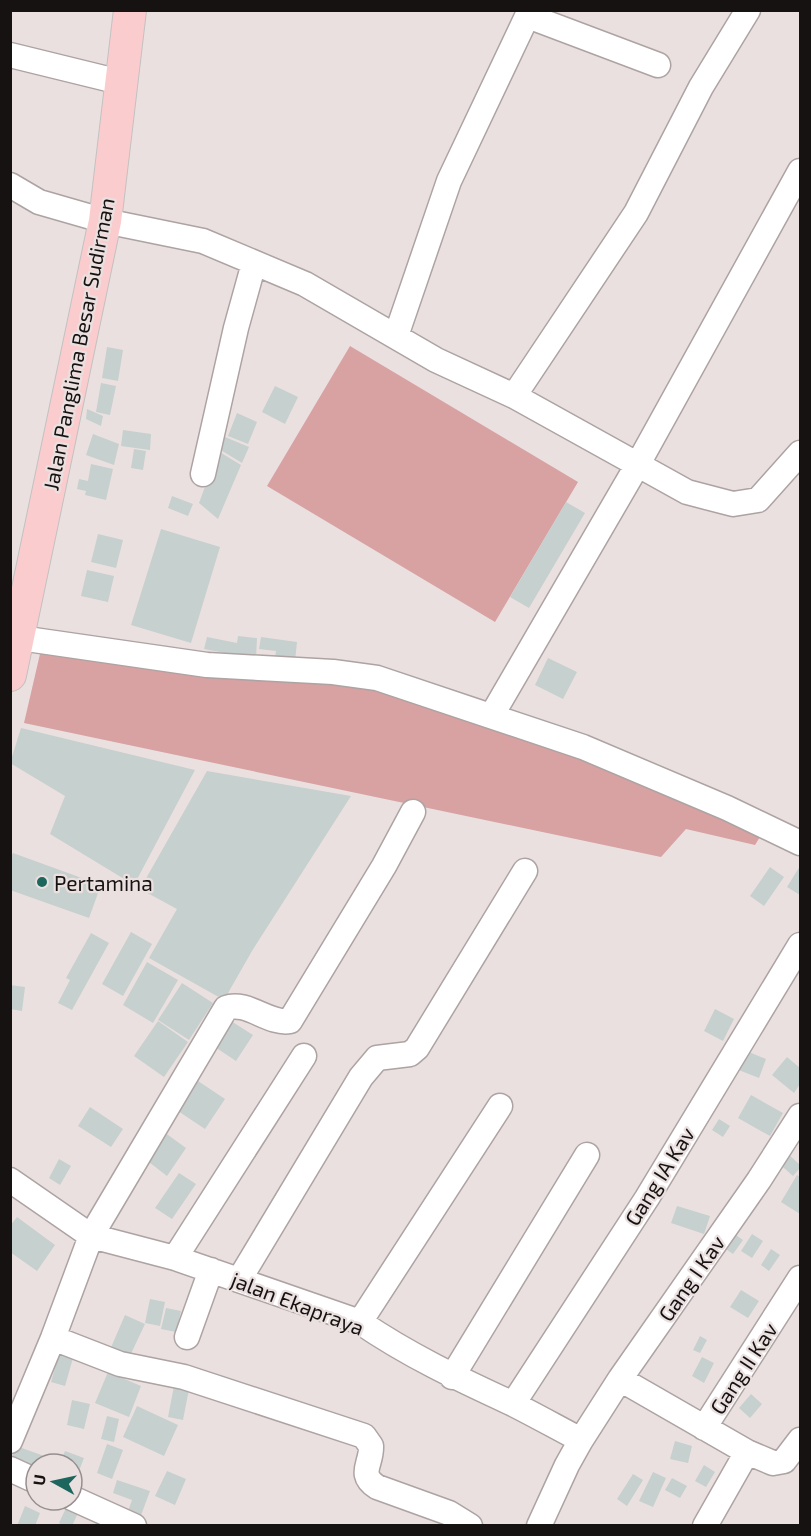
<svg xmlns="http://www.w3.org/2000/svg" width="811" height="1536" font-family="'Exo 2',sans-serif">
	<rect width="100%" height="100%" fill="#ebe0e0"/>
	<!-- green -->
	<path fill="#d8a1a2" d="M350 346 578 482 495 622 267 486Z
		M43 641 377 678 766 827 755 845 686 829 661 857 24 723Z"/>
	<!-- building -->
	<path fill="#c6d0ce" d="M107 347 123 350 118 381 102 378Z
		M101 383 116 386 110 415 96 412Z
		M275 386 298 397 285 424 262 412Z
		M87 409 103 416 101 426 86 419Z
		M237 413 257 422 248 444 228 436Z
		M123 430 151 434 150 450 121 446Z
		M93 434 119 444 114 465 86 455Z
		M225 437 249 447 242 463 219 449Z
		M134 449 146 451 143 470 131 468Z
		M218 451 241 465 218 519 199 503Z
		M91 464 113 469 106 500 85 495 86 491 77 489 79 479 88 481Z
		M172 496 193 504 188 516 168 508Z
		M566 502 585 513 529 608 510 597Z
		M161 529 220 547 191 643 131 625Z
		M98 534 123 540 116 568 91 562Z
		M87 570 114 576 108 602 81 596Z
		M238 636 257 638 256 659 204 649 207 637 237 643Z
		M261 637 297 642 295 661 275 658 276 651 259 649Z
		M548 658 577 672 563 699 535 685Z
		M21 728 195 770 134 885 50 834 65 796 10 763Z
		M207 771 351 796 252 951 224 1000 149 958 177 909 140 889Z
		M13 853 101 885 89 918 10 890V859Z
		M800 866V895L787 887Z
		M770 867 784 877 764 906 750 896Z
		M131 932 152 944 123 996 102 984Z
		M91 933 109 943 72 1010 58 1003 70 980 66 978Z
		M147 962 178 980 153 1023 123 1005Z
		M182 983 213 1003 189 1040 158 1020Z
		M10 985 25 987 22 1011 10 1009Z
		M715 1009 734 1019 723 1041 704 1031Z
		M158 1021 188 1042 164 1077 134 1056Z
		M231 1021 253 1035 236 1061 215 1047Z
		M739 1048 766 1059 759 1078 731 1067Z
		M787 1057 800 1068V1084L794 1093 772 1075Z
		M195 1079 225 1099 205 1129 175 1109Z
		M751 1095 783 1113 770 1136 738 1118Z
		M90 1107 123 1129 111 1147 78 1126Z
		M719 1119 730 1126 723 1137 712 1130Z
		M164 1132 186 1148 167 1176 145 1159Z
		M784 1150 800 1165V1168L793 1176 775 1160Z
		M59 1159 71 1166 60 1185 49 1178Z
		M179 1173 196 1184 172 1219 155 1208Z
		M797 1175 800 1177V1214L781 1202Z
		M677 1206 710 1216 704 1234 671 1223Z
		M17 1217 55 1245 37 1271 10 1252V1226Z
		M733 1233 743 1240 733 1254 723 1247Z
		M752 1234 763 1241 752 1258 741 1251Z
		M771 1249 780 1255 769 1271 761 1265Z
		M741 1290 759 1301 748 1318 730 1307Z
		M150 1299 165 1302 160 1326 145 1323Z
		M166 1308 181 1311 176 1332 161 1329Z
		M125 1315 145 1324 128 1360 109 1352Z
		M700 1336 707 1340 700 1353 693 1350Z
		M59 1354 73 1358 65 1386 51 1382Z
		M702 1357 714 1363 704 1383 692 1376Z
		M108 1372 141 1386 129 1417 95 1403Z
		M174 1386 189 1389 183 1420 168 1417Z
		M751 1394 762 1404 750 1418 739 1408Z
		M72 1400 90 1404 84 1429 67 1425Z
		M137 1406 178 1425 164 1456 123 1437Z
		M107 1416 119 1419 114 1442 101 1439Z
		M675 1441 692 1446 688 1463 670 1459Z
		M107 1444 123 1450 112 1479 97 1473Z
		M16 1446 50 1458 48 1464H36V1470L11 1461Z
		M65 1451 84 1458 75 1481 72 1479V1464H60Z
		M704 1465 715 1472 706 1487 695 1481Z
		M167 1471 186 1479 175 1505 155 1496Z
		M653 1472 666 1478 653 1507 639 1501Z
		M633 1474 643 1480 627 1506 617 1499Z
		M672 1478 687 1486 680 1498 665 1490Z
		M117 1480 150 1491 140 1518 127 1514 132 1500 113 1493Z
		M25 1506 40 1513 35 1526H17Z
		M66 1508 78 1513 72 1526H64L59 1523Z"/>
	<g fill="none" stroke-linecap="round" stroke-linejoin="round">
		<!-- minor casing -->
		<g stroke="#ada3a3" stroke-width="27">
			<path id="minor" d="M528 16 658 65
				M10 55 120 82
				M10 185 39 202 105 221 203 241 305 284 436 360 514 396 687 492 733 504 758 500 800 453
				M396 336 449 181 530 10
				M514 396 636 213 701 87 748 10
				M203 474 236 328 254 263
				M20 638 207 665 333 672 377 678 583 747 727 808 800 843
				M492 715 638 464 800 171
				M10 1180 91 1236 175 1258 360 1322C408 1355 459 1379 511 1403 535 1415 558 1428 581 1440
				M175 1258 304 1056
				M239 1280 361 1077 377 1058 410 1054 417 1048 525 871
				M360 1322 500 1106
				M187 1337 211 1270
				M53 1338 120 1364 184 1377 364 1436 371 1446C372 1464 357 1474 377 1487L449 1513 470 1526
				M452 1377 587 1155
				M620 1379 747 1452 773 1463 784 1461 800 1440
				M513 1404 647 1198 800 945
				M704 1428 800 1278
				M10 1441 53 1338 91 1236 226 1008C247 1000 269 1025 290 1021L384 866 413 812
				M10 1469 36 1481
				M72 1498 134 1526
				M539 1526 567 1465 581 1440 620 1379 759 1180 800 1116
				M705 1526 747 1452"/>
		</g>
		<!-- major casing -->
		<g stroke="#c2c1c1" stroke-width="34">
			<path id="major" d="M10 675 105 221 130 10"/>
		</g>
		<!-- minor -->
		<use href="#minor" stroke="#fff" stroke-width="24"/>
		<!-- major -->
		<use href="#major" stroke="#fbcccd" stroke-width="32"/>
	</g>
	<!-- markers -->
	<circle fill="#1c665d" stroke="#ebe0e0" stroke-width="2" cx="42" cy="882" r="6"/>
	<g text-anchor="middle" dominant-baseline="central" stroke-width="4.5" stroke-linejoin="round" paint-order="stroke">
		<!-- street labels -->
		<g font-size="21" fill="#161212" stroke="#ebe0e0">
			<text transform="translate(78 344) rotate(-79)">Jalan Panglima Besar Sudirman</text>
			<text transform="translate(659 1176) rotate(-58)">Gang IA Kav</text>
			<text transform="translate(691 1278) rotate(-55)">Gang I Kav</text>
			<text transform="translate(298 1303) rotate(21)">jalan Ekapraya</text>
			<text transform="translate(743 1368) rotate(-57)">Gang II Kav</text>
		</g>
		<!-- poi labels -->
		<g font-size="21" fill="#161212" stroke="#ebe0e0" text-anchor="start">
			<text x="54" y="882">Pertamina</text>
		</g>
	</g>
	<!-- border -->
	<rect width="811" height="1536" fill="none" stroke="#161212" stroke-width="24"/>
	<!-- north arrow -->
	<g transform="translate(54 1482) rotate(278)"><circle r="28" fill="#ebe0e0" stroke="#968e8e" stroke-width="1.5"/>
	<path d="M0-4.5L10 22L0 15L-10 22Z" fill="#1c665d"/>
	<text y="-9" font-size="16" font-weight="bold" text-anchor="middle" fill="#161212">U</text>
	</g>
</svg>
